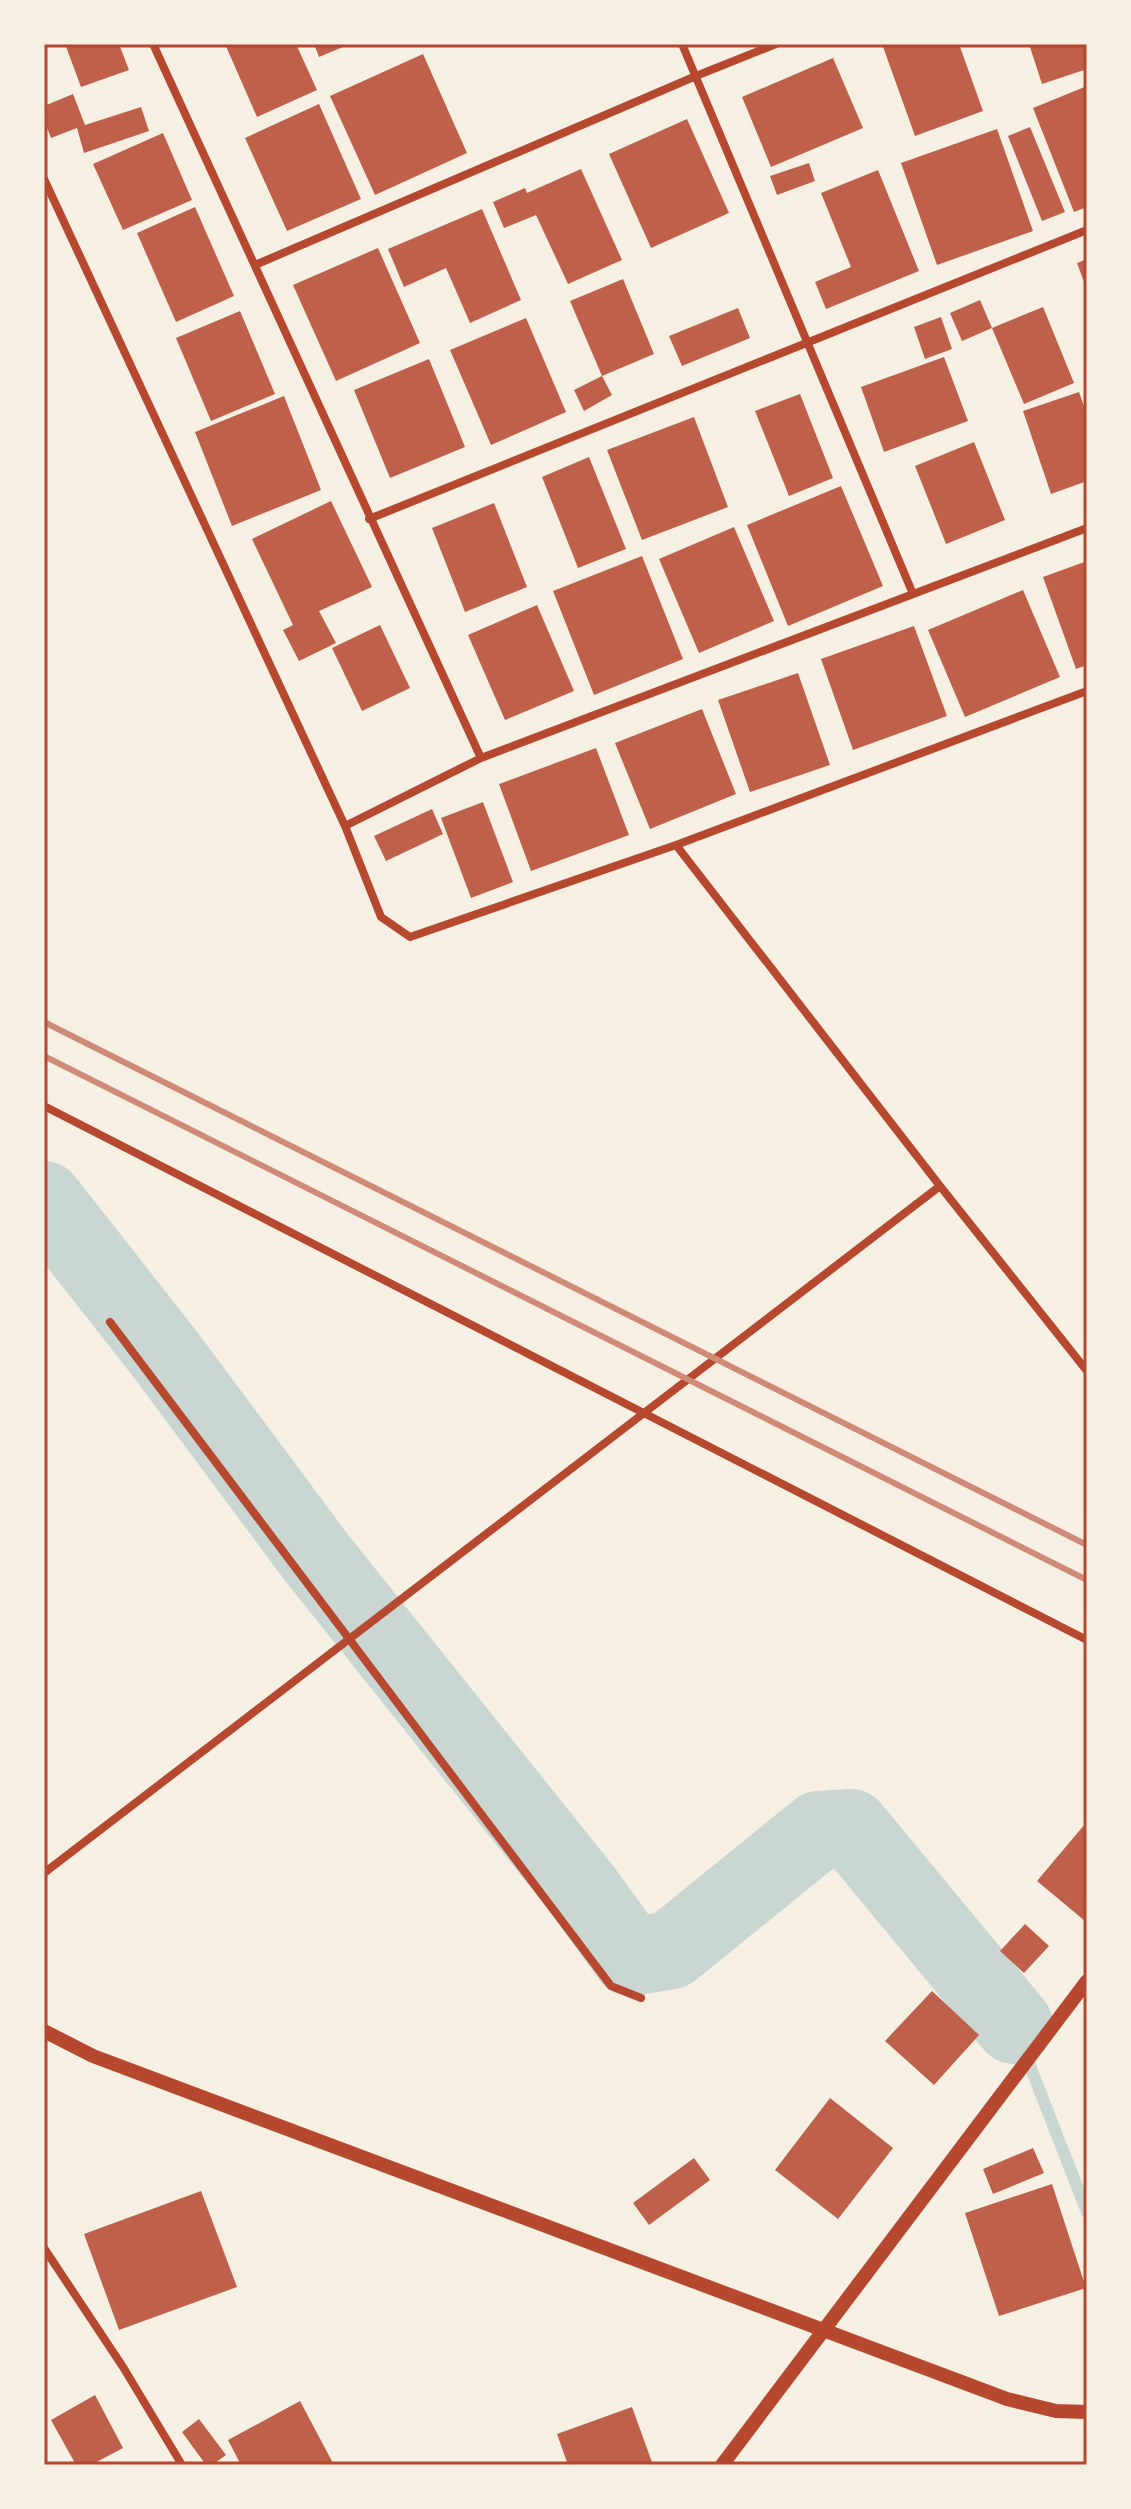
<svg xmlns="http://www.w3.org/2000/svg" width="1131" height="2509" font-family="Commissioner,sans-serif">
	<rect width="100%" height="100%" fill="#f6efe4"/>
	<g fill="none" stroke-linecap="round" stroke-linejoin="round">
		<!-- stream -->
		<path stroke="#c9d6d2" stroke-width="12" d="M1014 2025 1087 2212"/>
		<!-- river -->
		<path stroke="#c9d6d2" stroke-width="78" d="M44 1200 165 1354 316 1557 581 1888 631 1957 671 1950 819 1830 851 1828 1014 2025"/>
	</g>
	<!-- building -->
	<path fill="#bf614a" d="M65 44H119L129 70 81 87Z
		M225 44H296L317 90 257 117Z
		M314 44H350L319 57Z
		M882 44H959L983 111 915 136Z
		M1029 44H1085L1087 69 1042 84Z
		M423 54 467 153 375 195 330 96Z
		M833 58 863 128 771 167 742 97Z
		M1087 86V207L1074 212 1033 108Z
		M73 94 85 125 141 107 149 131 84 153 77 128 51 138 44 120V106Z
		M319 104 361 199 287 231 245 138Z
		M687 119 729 213 651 248 609 154Z
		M1030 127 1065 212 1042 221 1008 136Z
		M997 129 1033 231 937 265 901 163Z
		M163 133 192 200 123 230 93 164Z
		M809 163 815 181 777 195 770 176Z
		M581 169 622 260 568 284 536 215 504 228 493 202 525 188 527 193Z
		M878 170 919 271 826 309 815 282 851 267 821 193Z
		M195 207 234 296 176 322 137 233Z
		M482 209 521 300 470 323 446 268 404 287 388 249Z
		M378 248 420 343 336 381 293 285Z
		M1087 259V290L1077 263Z
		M623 279 654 354 602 376 612 395 584 411 574 390 602 376 570 301Z
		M980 300 992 328 962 341 950 313Z
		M1043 307 1074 383 1024 404 992 328Z
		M738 308 750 338 682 366 669 336Z
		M240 311 275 394 211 421 176 338Z
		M941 317 952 349 925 359 914 327Z
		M526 318 566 412 491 445 450 350Z
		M944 357 968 421 884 452 861 387Z
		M429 359 465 447 390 478 354 390Z
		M1079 392 1087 415V481L1051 494 1023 411Z
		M800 394 833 478 789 496 755 411Z
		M284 396 321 490 232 526 195 432Z
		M694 417 728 507 642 540 607 450Z
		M974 442 1005 520 946 544 915 466Z
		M589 457 626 549 578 568 542 477Z
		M841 486 883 586 788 626 747 525Z
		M331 501 372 587 319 611 336 643 299 661 283 630 293 625 252 539Z
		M494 503 527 587 465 612 432 528Z
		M734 527 774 621 699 653 659 559Z
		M642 556 683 659 594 695 553 591Z
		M1087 561V665L1076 669 1043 577Z
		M1023 590 1060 677 965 717 928 630Z
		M537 605 574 691 505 720 468 635Z
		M380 625 410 688 362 711 332 648Z
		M914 626 947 716 853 750 821 659Z
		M798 673 830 765 750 792 718 700Z
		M702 709 736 794 650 829 615 743Z
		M596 748 629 835 531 871 499 784Z
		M483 802 513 882 471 898 441 818Z
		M432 809 443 834 386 861 374 836Z
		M1085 1824 1087 1826V1918L1085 1921 1037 1881Z
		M1025 1924 1049 1946 1024 1973 1000 1951Z
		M932 1991 979 2035 934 2085 885 2041Z
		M830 2098 893 2148 838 2219 775 2170Z
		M1033 2148 1044 2173 993 2194 983 2169Z
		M694 2158 710 2180 649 2225 633 2203Z
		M1052 2184 1086 2288 999 2316 965 2213Z
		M201 2191 237 2287 119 2330 84 2234Z
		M95 2395 123 2448 91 2465H76L51 2420Z
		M300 2401 334 2465H241L228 2440Z
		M632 2407 653 2465H568L557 2434Z
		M199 2419 226 2455 212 2465H206L182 2432Z"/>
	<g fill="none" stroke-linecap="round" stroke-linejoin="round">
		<!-- minor -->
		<path stroke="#b5482f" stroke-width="8" d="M153 44 481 758
			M682 44 913 594
			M44 179 345 826
			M255 265 696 76 776 44
			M369 519 1087 230
			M1087 528 481 758 345 826 381 917 410 937 676 845 940 1186 1087 1371
			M676 845 1087 691
			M44 1106 1087 1640
			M110 1322 611 1986 641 1998
			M44 1873 940 1186
			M44 2248 123 2367 182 2465"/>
		<!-- tertiary -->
		<path stroke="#b5482f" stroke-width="14" d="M44 2031 93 2056 1007 2399 1056 2411 1087 2412
			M722 2465 1087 1981"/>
		<!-- rail -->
		<path stroke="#cf8b77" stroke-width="6" d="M44 1022 1087 1545
			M44 1056 1087 1580"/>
	</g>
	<!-- border -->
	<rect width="1131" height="2509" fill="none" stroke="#f6efe4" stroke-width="92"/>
	<rect x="46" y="46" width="1039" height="2417" fill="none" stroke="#b5482f" stroke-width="3"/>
</svg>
